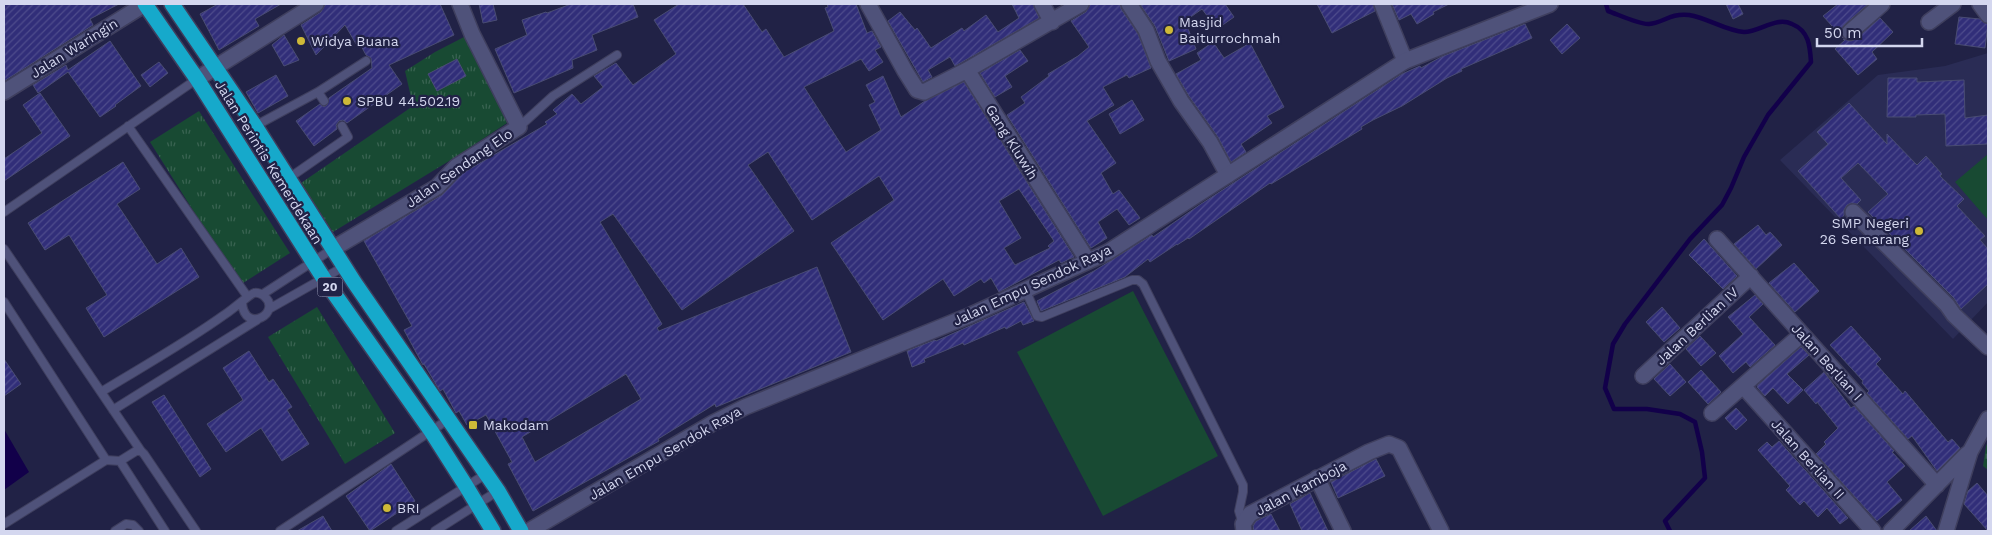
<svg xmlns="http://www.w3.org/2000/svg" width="1992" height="535" font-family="'Work Sans',sans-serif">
	<defs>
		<pattern id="grass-tufts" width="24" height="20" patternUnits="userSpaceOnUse" patternTransform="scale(1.25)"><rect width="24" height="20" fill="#184a33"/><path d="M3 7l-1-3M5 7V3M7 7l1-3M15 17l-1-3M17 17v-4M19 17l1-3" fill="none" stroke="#396351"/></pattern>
		<pattern id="building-hatch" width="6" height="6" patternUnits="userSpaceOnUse" patternTransform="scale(1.25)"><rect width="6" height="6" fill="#312e79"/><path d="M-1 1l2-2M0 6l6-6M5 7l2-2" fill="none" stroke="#4e4c8c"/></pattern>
	</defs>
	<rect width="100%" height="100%" fill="#212246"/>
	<!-- built -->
	<path fill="#2a2c55" d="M1988 53V302L1953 339 1780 160 1878 75 1945 66Z"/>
	<!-- grass -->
	<path fill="url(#grass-tufts)" d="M466 36 510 121 454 158 333 232 301 183 413 106 405 71 435 52Z
		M199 111 290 253 240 285 150 142Z
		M317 307 395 433 345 464 268 337Z
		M1988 442V470L1983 466 1986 446Z"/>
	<!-- pitch -->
	<path fill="#184a33" d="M1988 154V220L1955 182Z
		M1133 291 1218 456 1103 516 1017 352Z"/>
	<!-- water -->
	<path fill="#12004a" d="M4 429 29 472 4 490Z"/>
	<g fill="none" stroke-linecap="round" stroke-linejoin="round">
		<!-- stream -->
		<path stroke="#12004a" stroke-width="4.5" d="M1606 4 1608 11C1617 14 1640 25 1649 24 1664 23 1669 13 1689 15 1708 18 1726 31 1744 32 1760 32 1776 16 1792 24 1809 31 1810 46 1811 62L1768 115 1744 157 1731 188 1722 205 1690 239 1625 324 1613 344 1605 388 1614 409H1647L1680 414 1695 422 1702 452 1705 478 1665 521 1670 531"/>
	</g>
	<!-- building -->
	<path fill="url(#building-hatch)" stroke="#494c73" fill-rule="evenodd" d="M4 4H119L90 19 93 25 4 81Z
		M218 4H281L255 19 259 26 219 50 200 14Z
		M325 4H440L454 35 389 65 402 84 347 123 343 120 339 121 336 125 337 129 314 146 296 121 320 104 324 107 327 105 329 98 372 68 371 58 366 55 359 42 356 44 345 25 316 55 301 25 321 12Z
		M479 4H493L497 20 483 23Z
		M571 4H633L638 17 592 35 597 50 572 60 573 68 514 93 495 49 527 35 522 20 546 12 547 13Z
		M679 4H743L762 32 766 29 784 57 834 31 825 8 828 7 827 4H856L867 33 872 31 881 47 875 50 883 62 869 71 861 59 804 87 846 152 881 130 869 105 875 102 866 85 883 76 901 117 925 101 964 82 1074 257 1061 263 1059 260 999 292 991 278 984 283 981 279 954 296 943 279 883 320 831 243 894 200 879 176 812 220 768 152 748 165 794 231 682 310 613 214 600 222 662 324 657 328 659 331 817 267 851 352 716 407 715 404 658 439 659 441 533 511 508 464 512 462 486 415 467 425 459 411 456 413 443 389 440 391 424 364 423 365 404 330 412 326 364 241 442 195 463 173 547 124 545 122 557 114 553 110 572 94 581 104 603 87 594 76 616 63 633 85 676 54 654 20ZM1019 189 1054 241 1048 246 1050 248 1015 265 1004 248 1021 238 999 201ZM626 374 641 399 535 462 522 437Z
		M1012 4H1033L1039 18 955 66 950 57 928 70 932 77 923 82 888 21 900 12 915 30 917 28 931 48 962 28 964 31 986 15 998 32 1019 18Z
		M1090 4H1120L1121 9 1138 34 1151 68 1129 78 1127 75 1103 87 1114 105 1087 121 1116 163 1101 173 1113 194 1119 190 1140 218 1129 225 1117 209 1098 222 1107 238 1091 248 1007 115 1025 103 1021 97 1049 76 1048 74 1078 56 1089 47 1071 21 1086 12Z
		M1140 4H1225L1234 17 1217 29 1202 9 1185 21 1196 49 1169 61 1155 26Z
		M1317 4H1373L1375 11 1332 33Z
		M1392 4H1449L1433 12 1434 14 1417 24 1411 14 1399 20Z
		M1726 4H1738L1743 14 1733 19Z
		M1838 4H1868L1844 25 1841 29 1843 38 1823 16Z
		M1959 17 1980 19 1988 24 1985 48 1955 44Z
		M1880 18 1893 32 1872 52 1877 59 1858 75 1835 49 1845 40 1843 39 1851 41 1856 39Z
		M1525 24 1532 38 1461 69 1462 71 1447 78 1402 106 1373 120 1361 127 1362 129 1271 184 1270 183 1189 239 1188 238 1177 245V244L1150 262 1148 259 1125 277 1041 311 1037 301 1094 271 1152 235 1153 237 1201 204 1402 74 1420 66 1421 68 1441 57Z
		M1567 24 1580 38 1562 54 1550 40Z
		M284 35 299 60 284 66 272 45Z
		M110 41 141 86 115 105 116 106 100 117 68 72 38 93 33 85 66 65 68 70Z
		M1213 42 1224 58 1250 43 1284 107 1267 116 1272 123 1241 144 1246 152 1231 162 1218 137 1189 96 1176 74 1201 60 1197 53Z
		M1020 50 1028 61 1005 76 1012 87 995 97 980 73Z
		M457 59 466 76 437 91 428 74Z
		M159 62 168 73 150 87 141 75Z
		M276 75 288 96 258 113 246 92Z
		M1888 78H1917V82L1964 80 1965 118 1988 115V144L1946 146 1945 114 1916 115V117H1887Z
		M40 93 70 136 4 181V159L42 133 23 105Z
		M1132 100 1144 120 1120 134 1109 114Z
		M1849 103 1887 144V134L1917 165 1926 156 1942 174 1940 176 1964 199 1957 206 1985 236 1980 240 1988 249V284L1961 309 1954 298 1868 212 1888 194 1858 163 1841 178 1861 200 1857 204 1851 203 1847 205 1844 210V215L1841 219 1798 171 1828 144 1817 132Z
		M123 162 140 189 117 204 157 264 181 248 199 277 104 337 86 308 107 295 69 235 45 250 28 223Z
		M1758 225 1766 235 1770 232 1782 245 1756 269 1734 244Z
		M1704 239 1737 276 1723 289 1689 255Z
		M1794 263 1819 291 1795 312 1769 283Z
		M1755 295 1763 304 1749 317 1775 345 1750 367 1746 362 1733 373 1719 356 1743 334 1728 317Z
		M1024 302 1034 321 1023 325 1021 321 1006 329 1005 327 964 345 963 343 944 351 924 359 925 362 912 367 907 351 935 340 936 341Z
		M1662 307 1680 328 1664 342 1646 322Z
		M1851 326 1881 359 1876 364 1903 394 1905 391 1948 442 1952 439 1960 448 1937 471 1912 436 1908 439 1867 393 1869 391 1862 383 1863 381 1830 345Z
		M1700 336 1716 353 1701 366 1686 349Z
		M1801 347 1809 355 1787 374 1803 390 1788 404 1773 388 1765 396 1757 387 1758 385Z
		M249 351 269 382 273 379 292 407 287 410 309 444 282 461 261 428 226 452 207 424 243 400 223 368Z
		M4 359 21 384 4 396Z
		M1670 364 1686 382 1670 396 1654 379Z
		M1701 370 1721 392 1708 404 1688 382Z
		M1824 372 1851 408 1854 406 1894 451 1892 452 1905 466 1887 482 1902 500 1877 521 1816 454 1826 444 1824 442 1838 428 1817 402 1816 404 1804 390Z
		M164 395 211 469 200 477 152 402Z
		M1736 408 1747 420 1736 430 1725 418Z
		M1779 441 1848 518 1840 524 1827 508 1818 517 1804 501 1800 505 1786 490 1790 486 1758 450 1767 442 1772 447Z
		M1376 459 1385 476 1338 498 1331 482Z
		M391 464 415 501 370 531 346 496Z
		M1977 483 1988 496V531L1964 504 1968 491Z
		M1310 493 1328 531H1302L1290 504Z
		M1271 514 1280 531H1254L1253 526 1256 521Z
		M323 516 332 531H297Z
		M1926 516 1937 531H1909Z"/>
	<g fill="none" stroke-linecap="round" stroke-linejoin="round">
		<!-- lane casing -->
		<g stroke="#3f3f5e" stroke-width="10">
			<path id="lane" d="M318 92 324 101
				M128 126 247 296
				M255 126 318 92 366 61
				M519 127 553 96 617 55
				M289 178 348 137 342 126
				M4 212 197 79
				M4 249 141 451
				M1025 289 1037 316 1042 317 1132 280H1138L1143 284 1243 485V492L1239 511 1243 524
				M263 294 334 248
				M4 302 106 460 4 524
				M269 309 345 266
				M101 392C142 367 185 343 224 315 230 312 251 293 254 293 257 292 262 294 264 296 283 312 245 335 242 303
				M113 410 257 320
				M106 460 120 461 165 531
				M120 461 136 451H141L144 454 196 531
				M115 531 126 524 133 525 139 531
				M280 531 449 419
				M396 531 486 474
				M435 531 498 491"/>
		</g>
		<!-- street casing -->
		<g stroke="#3f3f5e" stroke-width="18">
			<path id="street" d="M868 4 905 71 917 90 924 92 967 70 1081 4
				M1042 4 1052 22
				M1129 4 1146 30 1158 61 1181 101 1210 142 1228 175
				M1382 4 1405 61
				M1980 4 1988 15
				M1929 22 1953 4
				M1850 32 1882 4
				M967 70 1088 261
				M197 79 316 4
				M4 92 145 4
				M1853 212 1947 305 1954 315 1988 347
				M1717 239 1937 485
				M334 248 437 187 457 166 519 127 472 34 460 4
				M1643 376 1751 276
				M1743 386 1873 531
				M1712 413 1802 334
				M1317 478 1343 531
				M1244 531 1243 524 1250 514 1369 452 1389 444 1399 448 1441 531
				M1891 531 1967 454
				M1946 531 1970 452 1988 419"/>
		</g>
		<!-- secondary casing -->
		<g stroke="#3f3f5e" stroke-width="18">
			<path id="secondary" d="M529 531 713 423 745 407 971 315 1108 252 1405 61 1550 4"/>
		</g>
		<!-- highway casing -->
		<g stroke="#3f3f5e" stroke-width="18">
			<path id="highway" d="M145 4 197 79 324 279 431 431 466 486 493 531
				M172 4 255 126 354 282 498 491 521 531"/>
		</g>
		<!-- lane -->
		<use href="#lane" stroke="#4f527a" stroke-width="8"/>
		<!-- street -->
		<use href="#street" stroke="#4f527a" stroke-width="15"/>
		<!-- secondary -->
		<use href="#secondary" stroke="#4f527a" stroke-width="15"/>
		<!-- highway -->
		<use href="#highway" stroke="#16a9cb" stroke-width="15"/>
	</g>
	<!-- markers -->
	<g fill="#ceb938" stroke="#212246" stroke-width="2">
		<circle cx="1169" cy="30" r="5"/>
		<circle cx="301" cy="41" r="5"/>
		<circle cx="347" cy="101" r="5"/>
		<circle cx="1919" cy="231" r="5"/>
		<rect x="468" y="420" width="10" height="10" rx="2.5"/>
		<circle cx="387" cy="508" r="5"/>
	</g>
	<g text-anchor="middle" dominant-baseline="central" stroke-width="4.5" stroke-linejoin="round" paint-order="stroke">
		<!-- shield labels -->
		<rect fill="#212246" stroke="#9ea1bc" stroke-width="1" x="317.5" y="277.5" width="25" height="19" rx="4"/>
		<g font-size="12" font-weight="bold" fill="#d4d7ef">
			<text x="330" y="287">20</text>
		</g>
		<!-- poi labels -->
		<g font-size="14" fill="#d4d7ef" stroke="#212246" text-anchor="start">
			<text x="1179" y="22">Masjid<tspan x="1179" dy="16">Baiturrochmah</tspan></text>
			<text x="311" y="41">Widya Buana</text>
			<text x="357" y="101">SPBU 44.502.19</text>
			<text x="1909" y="223" text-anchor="end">SMP Negeri<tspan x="1909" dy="16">26 Semarang</tspan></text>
			<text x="483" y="425">Makodam</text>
			<text x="397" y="508">BRI</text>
		</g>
		<!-- street labels -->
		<g font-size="14" fill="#d4d7ef" stroke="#212246">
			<text transform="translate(74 48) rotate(-32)">Jalan Waringin</text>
			<text transform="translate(1012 142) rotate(58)">Gang Kluwih</text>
			<text transform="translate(269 162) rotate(58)">Jalan Perintis Kemerdekaan</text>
			<text transform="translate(459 168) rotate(-35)">Jalan Sendang Elo</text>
			<text transform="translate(1032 285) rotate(-25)">Jalan Empu Sendok Raya</text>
			<text transform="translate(1697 326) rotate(-43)">Jalan Berlian IV</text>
			<text transform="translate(1827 362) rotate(48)">Jalan Berlian I</text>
			<text transform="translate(665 453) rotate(-30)">Jalan Empu Sendok Raya</text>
			<text transform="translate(1808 459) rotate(48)">Jalan Berlian II</text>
			<text transform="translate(1301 488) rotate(-28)">Jalan Kamboja</text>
		</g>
	</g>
	<!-- border -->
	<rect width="1992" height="535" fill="none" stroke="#d4d7ef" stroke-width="10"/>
	<!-- scale -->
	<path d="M1817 38v8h105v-8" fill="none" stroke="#d4d7ef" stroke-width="2.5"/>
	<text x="1824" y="38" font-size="15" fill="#d4d7ef" stroke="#212246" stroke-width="4" paint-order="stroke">50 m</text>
</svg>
